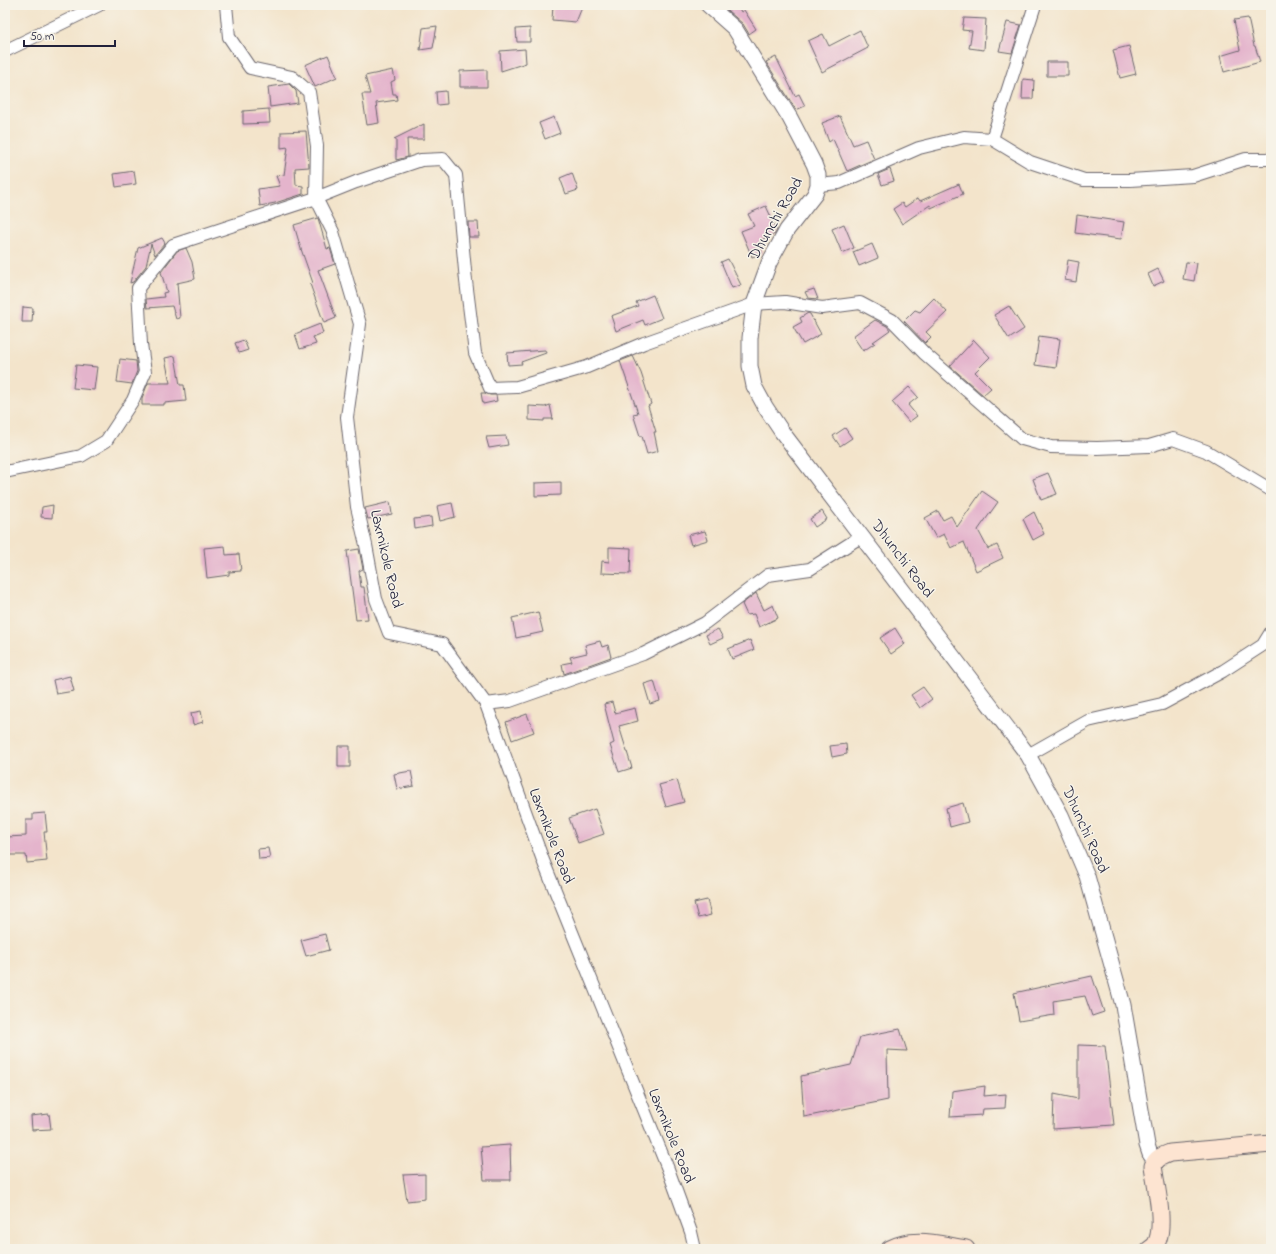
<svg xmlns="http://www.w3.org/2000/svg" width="1276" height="1254" font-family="'Indie Flower',sans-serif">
	<rect width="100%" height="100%" fill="#f7f3e8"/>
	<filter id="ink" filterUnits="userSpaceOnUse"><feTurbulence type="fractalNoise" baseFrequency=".025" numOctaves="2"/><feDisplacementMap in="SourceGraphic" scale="8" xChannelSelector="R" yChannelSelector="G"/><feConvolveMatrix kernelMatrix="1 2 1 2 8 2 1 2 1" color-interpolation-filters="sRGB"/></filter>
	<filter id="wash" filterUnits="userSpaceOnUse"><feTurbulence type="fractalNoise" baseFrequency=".012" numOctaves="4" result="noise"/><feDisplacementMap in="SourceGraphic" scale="16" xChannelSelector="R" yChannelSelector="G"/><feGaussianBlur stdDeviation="0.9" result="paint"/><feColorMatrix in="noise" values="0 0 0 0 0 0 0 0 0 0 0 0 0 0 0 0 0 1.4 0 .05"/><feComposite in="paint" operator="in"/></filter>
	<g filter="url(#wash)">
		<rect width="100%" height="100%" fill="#f3e4cb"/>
		<g id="blocks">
			<!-- building -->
			<path fill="#e4b4cc" d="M553 5H583L576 22 552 20Z
				M724 5H737L741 12 744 10 756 29 749 34 743 24 728 11Z
				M964 18 986 19 984 50 969 48 972 31 962 30Z
				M1248 18 1254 46H1255L1260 62 1224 72 1220 56 1240 50 1234 20Z
				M1007 22 1021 25 1012 53 999 51Z
				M437 26 433 48 420 50 423 28Z
				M530 28V42H517L516 29Z
				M860 30 868 48 822 72 808 41 823 34 829 46Z
				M1129 46 1136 74 1120 78 1113 50Z
				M525 49 526 63 501 71 500 51Z
				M328 55 337 77 315 87 305 65Z
				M776 57 795 96 799 94 805 106 796 110 766 62Z
				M1047 62H1068V76H1047Z
				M393 70 395 80 391 82 393 94H396L397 100 376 103 379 123 367 125 362 94H370L365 76Z
				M487 70V87H460V71Z
				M1023 79 1034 80 1033 99H1022Z
				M289 84 296 91 298 103 270 107 268 87Z
				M446 91 447 104 437 105 436 92Z
				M269 109 270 123 243 124V111Z
				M840 116 853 145 866 140 874 159 847 171 833 139 829 142 822 123Z
				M554 117 560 133 545 139 539 123Z
				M424 124V139H407L408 157 396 160V139H394Z
				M306 131 309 167 295 168 296 185 303 186V194L275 203 260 206 258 189 280 186 276 176 284 175 288 147 281 148V132Z
				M890 169 894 181 882 185 878 174Z
				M134 171 136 184 116 187 114 174Z
				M572 173 578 190 566 194 560 178Z
				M959 184 963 194 931 208 930 205 902 224 893 209 902 203 905 207 918 198 920 201Z
				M766 206 777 230 775 234 763 239 766 245 760 247 762 253 752 257 741 231 754 226 748 214Z
				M1077 215 1124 222 1121 239 1075 233Z
				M318 218 327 249 330 248 335 264 318 270 336 318 324 323 310 284 313 283 301 249 294 225Z
				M468 222H478L479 237H469Z
				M844 224 854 248 842 253 832 229Z
				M162 238 165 243 155 255 151 244 146 266 133 282 130 283 138 248Z
				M872 244 878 258 859 266 853 252Z
				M186 248 192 262 195 279 177 283 180 318 176 319 172 306 147 308 146 299 164 297 163 293 167 292 161 272 177 251Z
				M728 259 741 285 732 288 721 262Z
				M1068 260 1079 262 1076 282 1065 280Z
				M1186 262 1197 263 1194 281 1183 279Z
				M1158 269 1164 281 1153 286 1148 274Z
				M814 289 818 299 808 298 805 292Z
				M653 295 662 318 645 325 643 320 616 331 611 316 638 306 636 302Z
				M934 298 947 312 926 332 931 337 925 343 904 321 915 310 920 312Z
				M1009 306 1024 329 1009 339 994 315Z
				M23 307 33 308 32 322H22Z
				M808 313 810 314 821 334 803 344 793 327 802 322 800 318Z
				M875 320 887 326 890 330 873 342 875 343 863 351 853 336Z
				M320 324 323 333 313 337 316 344 300 349 295 334Z
				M1039 336 1060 339 1056 368 1035 365Z
				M244 340 248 350 239 353 235 343Z
				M974 340 990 357 975 372 991 388 983 395 950 366Z
				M545 350 546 353 521 362 522 364 508 365 507 353Z
				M175 356 180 385H184L186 401 164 403V405H142V398L148 383H170L165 358Z
				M633 356 641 373 651 404 648 406 656 432H654L658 451 647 454 642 436H640L633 414 638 413 620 361Z
				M120 359 136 361 137 371 132 384 117 382Z
				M76 365 97 367 94 390 73 388Z
				M909 387 918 397 908 405 917 416 909 422 892 402Z
				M481 393H485L490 395H496L497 401 483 404Z
				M550 405 553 419H544V421L529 420V406L545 407Z
				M845 428 852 438 840 446 833 436Z
				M506 436 508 445 489 448 486 437Z
				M1048 473 1057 494 1041 500 1033 479Z
				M561 482V495L535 496V483Z
				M982 491 998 502 978 530 988 549 997 545 1003 558 976 571 964 542 951 548 944 534 936 538 925 518 938 511 943 520 951 516 957 527Z
				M390 502 392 514 368 519 365 508Z
				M452 503 455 517 440 521 437 506Z
				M53 505 52 518 41 517 42 507Z
				M822 511 827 519 815 527 810 519Z
				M1034 512 1044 534 1033 540 1023 519Z
				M431 517 432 526 415 529 414 519Z
				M705 531 708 540 691 545 688 535Z
				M225 546 226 555 239 554 241 571 229 572V575L207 578 204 548Z
				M609 547 631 548 630 574 601 573 602 561 609 562Z
				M359 549 363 569 359 571 361 587H364L368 619 356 620 347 551Z
				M756 593 764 610 773 605 778 618 759 627 754 614 747 615 742 604Z
				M538 612 543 632 516 638 512 618Z
				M895 628 905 644 891 654 880 638Z
				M718 629 723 638 710 644 706 635Z
				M750 640 754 650 732 659 728 649Z
				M600 641 602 647 608 645 611 657 564 674 562 664 572 662 570 657 587 653 585 645Z
				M70 676 74 691 56 694 53 680Z
				M654 681 660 701 650 704 644 684Z
				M923 687 932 699 920 708 911 695Z
				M612 702 615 713 635 708 638 721 619 726 632 768 619 772 610 745 614 743 604 704Z
				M201 711 203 722 193 725 191 713Z
				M527 714 534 732 512 740 506 722Z
				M846 744 847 754 832 757 830 746Z
				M338 746H350V767H338Z
				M411 771 414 786 397 789 394 774Z
				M677 780 684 802 666 807 659 785Z
				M963 803 968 822 950 827 946 808Z
				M595 809 604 834 578 843 569 818Z
				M45 813 47 832H44L47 861 27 863 26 855H7L6 837 26 836V820H33V814Z
				M268 848 270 858 259 859 258 849Z
				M707 900 711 915 698 918 694 903Z
				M325 934 329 950 306 956 301 940Z
				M1092 976 1104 1012 1092 1016 1085 996 1053 1001 1054 1015 1019 1021 1014 993Z
				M900 1029 907 1051 887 1050 888 1100 804 1117 801 1076 851 1065 860 1037Z
				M1078 1045 1105 1046 1114 1125 1053 1129 1054 1094 1078 1099Z
				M985 1086 984 1096 1006 1094 1005 1108 983 1109 982 1115 950 1117 952 1091Z
				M49 1114 51 1129 32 1130 31 1116Z
				M510 1145 511 1180H484L481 1147Z
				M425 1174V1199L407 1201 403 1175Z"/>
		</g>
	</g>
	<g filter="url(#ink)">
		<use href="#blocks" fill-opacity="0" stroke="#6b666d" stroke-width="1"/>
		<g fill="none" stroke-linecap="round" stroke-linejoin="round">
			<!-- minor casing -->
			<g stroke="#6b666d" stroke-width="14">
				<path id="minor" d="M226 5 229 37 250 68 292 77 309 92 317 146 316 198 333 232 360 324 347 417 357 507 366 545 376 599 389 633 442 644 486 704 544 863 668 1169 691 1232 695 1249
					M5 51 99 5
					M992 139 1035 5
					M818 185 839 183 919 148 964 137 992 139 1030 162 1084 180H1130L1193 176 1246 159H1271
					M5 472 81 456 106 441 133 400 145 372 141 344 138 288 173 245 316 198 356 182 421 160 443 159 456 175 466 281 475 353 490 388 517 387 587 367 644 343 754 304 785 302 822 308 860 303 892 320 925 354 1022 439 1051 447 1097 448 1149 446 1173 439 1206 451 1271 490
					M486 704 510 701 643 654 705 623 768 575 810 569 862 536
					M1028 755 1088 721 1162 704 1223 671 1263 645 1271 632"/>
			</g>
			<!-- tertiary casing -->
			<g stroke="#6b666d" stroke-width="17">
				<path id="tertiary" d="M708 5 735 29 790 118 814 164 818 175V185L815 194 787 230 769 263 754 304 750 338V366L754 386 766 408 782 432 1028 755 1061 815 1087 876 1123 1005 1147 1145 1150 1154 1155 1161"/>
			</g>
			<!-- secondary casing -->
			<g stroke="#6b666d" stroke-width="19">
				<path id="secondary" d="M890 1249C915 1236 939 1245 966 1249
					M1150 1249C1154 1247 1157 1243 1158 1239 1164 1220 1156 1186 1153 1166 1156 1158 1162 1156 1170 1153L1271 1144"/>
			</g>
			<!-- minor -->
			<use href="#minor" stroke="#fff" stroke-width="12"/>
			<!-- tertiary -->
			<use href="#tertiary" stroke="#fff" stroke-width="15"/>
			<!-- secondary -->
			<use href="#secondary" stroke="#fde4d1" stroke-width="17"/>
		</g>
	</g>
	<g text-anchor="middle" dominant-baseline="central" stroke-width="3" stroke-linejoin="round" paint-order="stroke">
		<!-- street labels -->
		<g font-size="16" fill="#22223b" stroke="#f7f3e8">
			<text transform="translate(776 219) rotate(-60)">Dhunchi Road</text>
			<text transform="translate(386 559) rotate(77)">Laxmikole Road</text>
			<text transform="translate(902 559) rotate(53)">Dhunchi Road</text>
			<text transform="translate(1085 830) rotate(66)">Dhunchi Road</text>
			<text transform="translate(551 836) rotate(69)">Laxmikole Road</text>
			<text transform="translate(671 1136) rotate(68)">Laxmikole Road</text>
		</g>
	</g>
	<!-- margin -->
	<rect width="1276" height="1254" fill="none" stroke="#f7f3e8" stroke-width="20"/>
	<!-- scale -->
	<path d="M24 40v6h91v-6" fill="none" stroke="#22223b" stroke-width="2"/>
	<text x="30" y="40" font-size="12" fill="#22223b" stroke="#f7f3e8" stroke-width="3" paint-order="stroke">50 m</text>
</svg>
